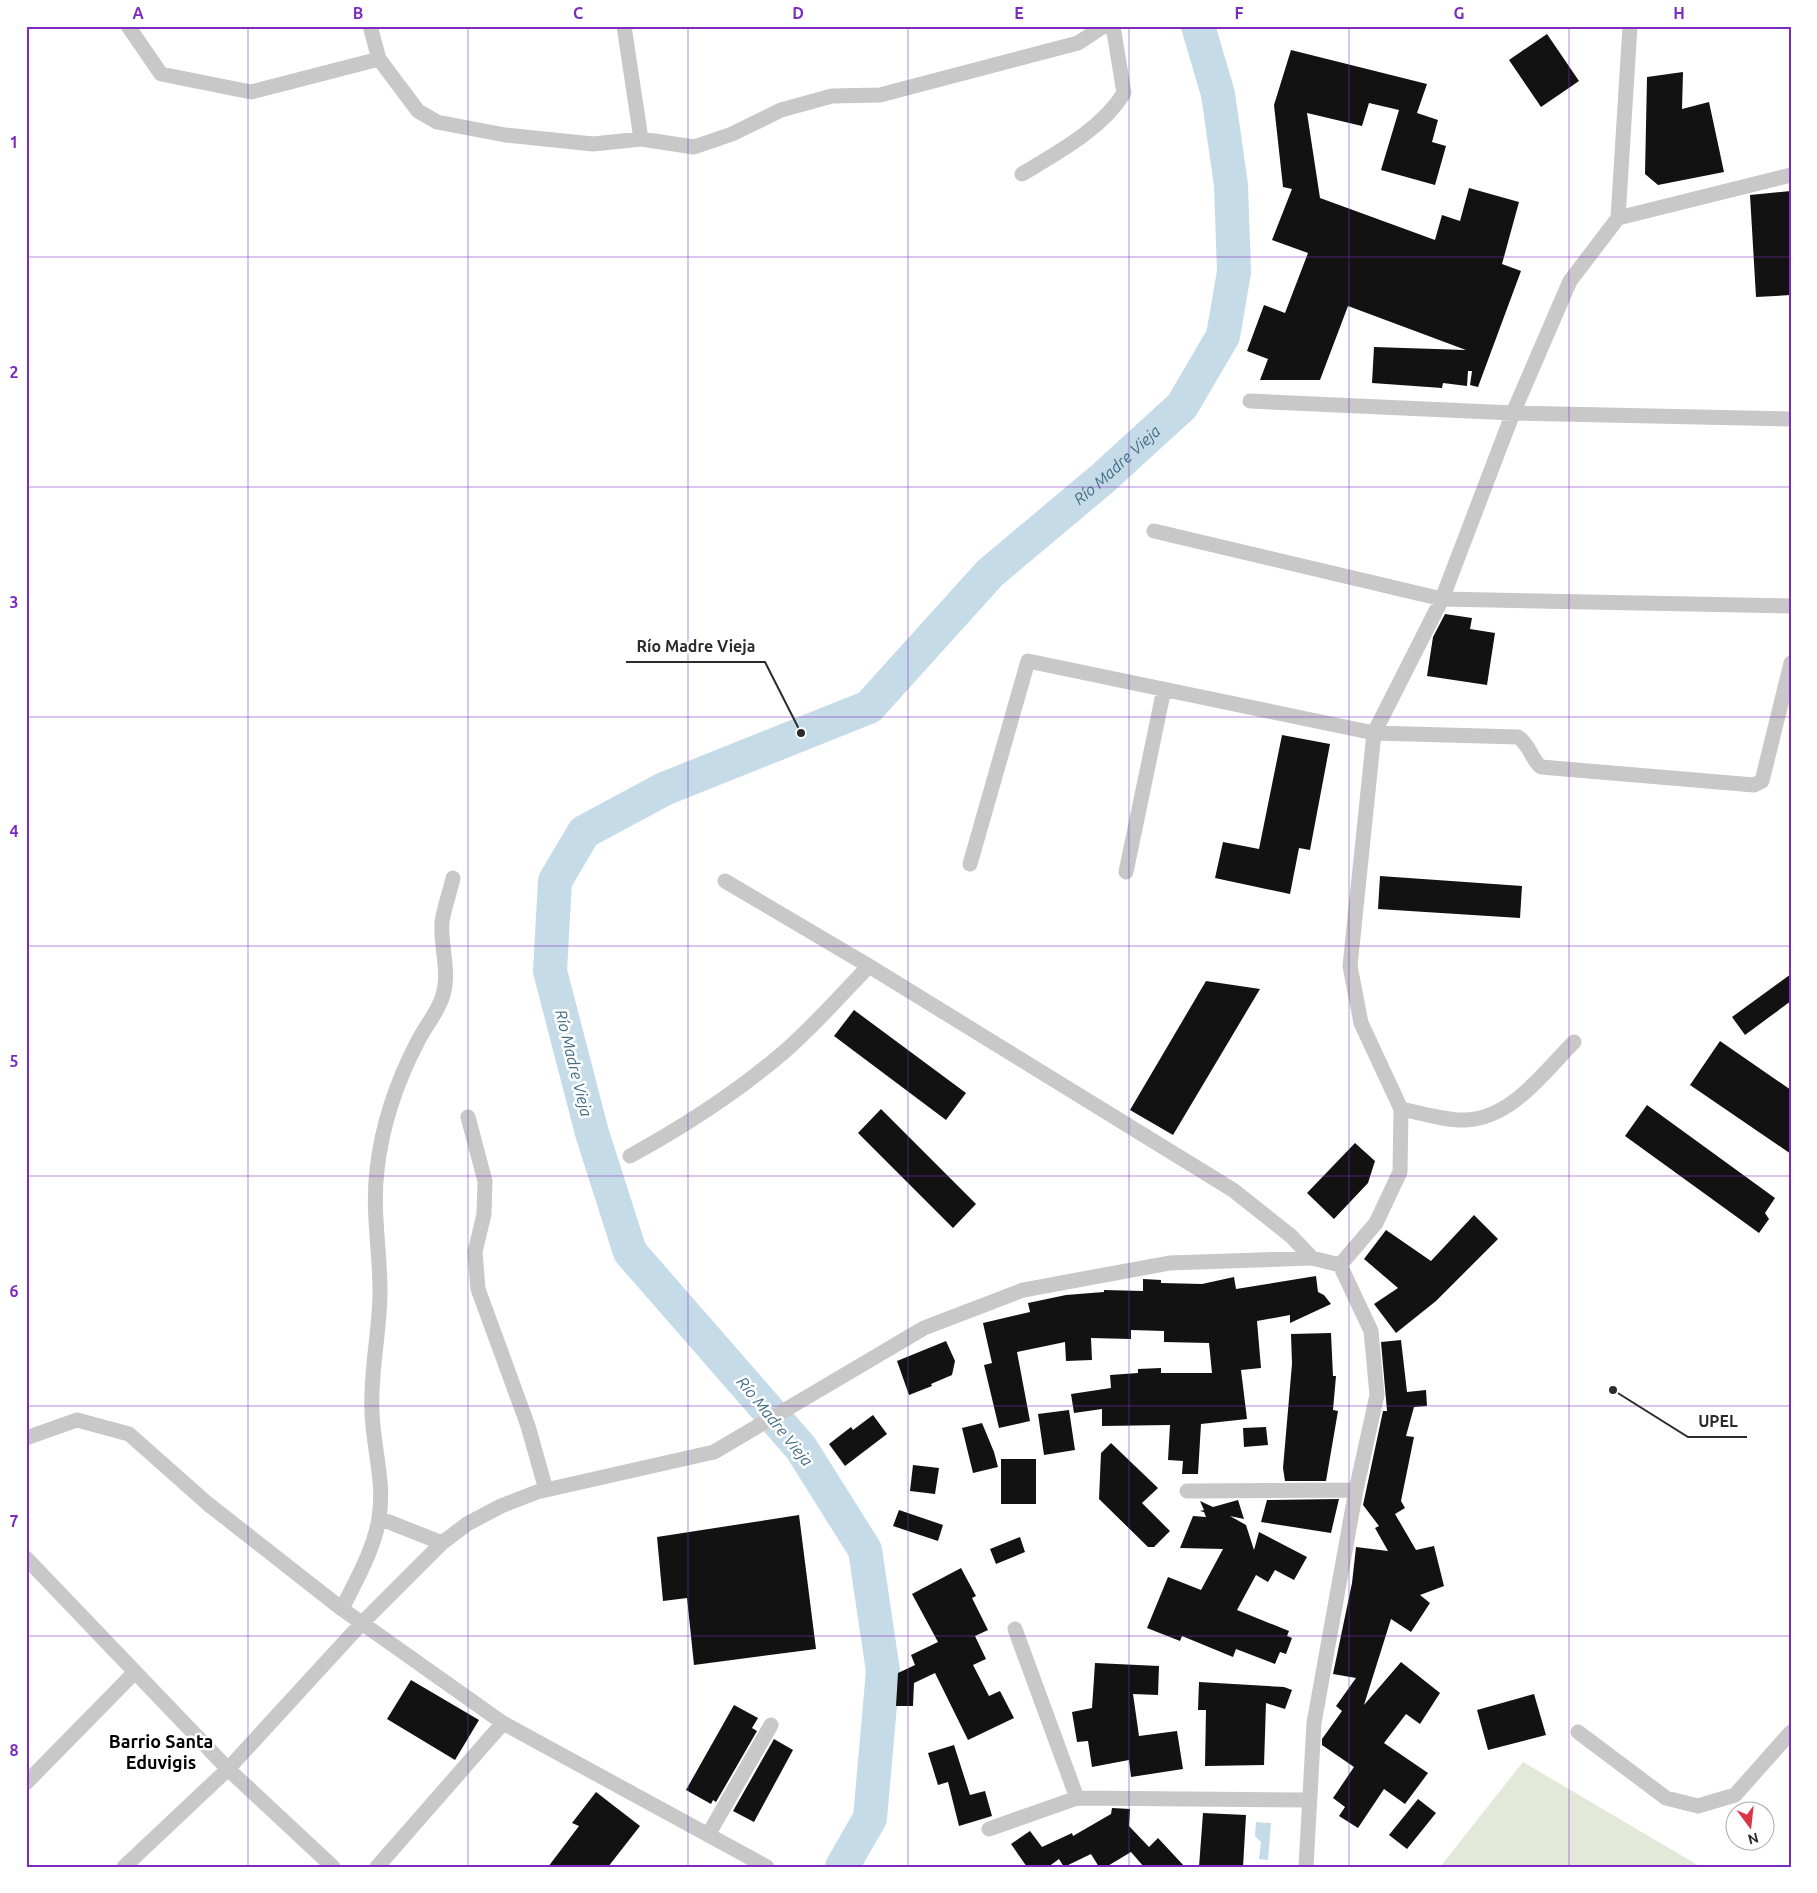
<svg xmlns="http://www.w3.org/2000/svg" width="1817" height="1893" font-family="Ubuntu,sans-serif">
	<rect width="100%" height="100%" fill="#fff"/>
	<!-- garden -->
	<path fill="#e2e9d9" d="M1523 1762 1701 1867H1440Z"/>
	<!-- water -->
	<path fill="#c6dbe8" d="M1256 1822 1271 1823 1268 1860 1259 1859 1261 1842 1255 1836Z"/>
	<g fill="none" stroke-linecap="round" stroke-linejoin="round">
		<!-- river -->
		<path stroke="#c6dbe8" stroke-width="34" id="s1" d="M842 1867 870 1818 883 1671 865 1550 801 1448 630 1252 592 1133 550 971 555 881 584 832 664 789 869 707 990 573 1102 479 1182 406 1223 336 1234 272 1231 185 1218 94 1198 26"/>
	</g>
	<!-- building -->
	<path fill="#121212" d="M1547 34 1579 81 1541 107 1509 60Z
		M1291 50 1427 84 1417 113 1438 120 1432 142 1446 146 1435 185 1381 170 1399 110 1369 103 1362 126 1307 113 1320 198 1435 240 1442 215 1460 221 1469 188 1519 202 1502 264 1521 271 1478 387 1470 385 1472 371H1468L1467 386 1443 383 1442 388 1372 383 1374 347 1466 350 1348 306 1320 380H1260L1268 359 1247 351 1264 305 1285 313 1308 253 1272 240 1292 189 1283 187 1274 105Z
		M1683 72 1682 109 1709 102 1724 172 1658 185 1645 174 1647 77Z
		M1791 191V295L1756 297 1750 195Z
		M1445 614 1472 618 1470 629 1495 633 1487 685 1427 676 1433 637Z
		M1282 735 1330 744 1310 850 1299 848 1290 894 1215 878 1223 842 1259 849Z
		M1380 876 1522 886 1520 918 1378 909Z
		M1791 974V1001L1745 1035 1732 1017Z
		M1206 981 1260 989 1173 1135 1130 1110Z
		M854 1010 966 1093 946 1120 834 1036Z
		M1720 1041 1791 1090V1154L1690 1085Z
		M1647 1105 1775 1198 1765 1213 1769 1219 1759 1233 1625 1136Z
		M881 1109 976 1204 953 1228 858 1133Z
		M1355 1143 1375 1161 1368 1183 1334 1219 1307 1193Z
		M1474 1215 1498 1239 1436 1301 1396 1333 1374 1304 1398 1288 1364 1259 1386 1230 1431 1261Z
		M1316 1276 1318 1292 1324 1295 1331 1304 1290 1323V1315L1257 1321 1261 1368 1241 1370 1247 1419 1201 1424 1198 1474H1182L1183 1461 1168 1460 1170 1425 1102 1426V1409L1074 1413 1071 1394 1111 1388 1110 1375 1138 1373V1369L1161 1368V1373H1212L1209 1343 1164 1342V1331L1131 1330V1339L1091 1338 1092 1360 1066 1361 1065 1342 1017 1352 1030 1421 999 1428 984 1365 992 1363 983 1323 1030 1312 1028 1303 1066 1295 1104 1292V1290L1143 1291V1279L1161 1280V1283L1202 1284 1234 1277 1236 1289Z
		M1331 1333 1333 1376H1336L1333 1410 1338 1411 1326 1481H1285L1283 1468 1292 1364 1291 1334Z
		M1401 1340 1407 1392 1426 1390 1427 1406 1414 1407 1406 1436 1414 1437 1401 1501 1405 1508 1395 1514 1416 1550 1434 1546 1444 1586 1420 1595 1430 1603 1411 1632 1391 1619 1364 1705 1401 1662 1440 1693 1420 1724 1406 1714 1384 1743 1428 1773 1405 1804 1384 1789 1358 1828 1339 1816 1345 1807 1333 1798 1354 1767 1322 1745V1739L1342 1711 1336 1706 1356 1678 1333 1674 1352 1583 1356 1547 1388 1551 1375 1528 1379 1526 1363 1505 1383 1411H1387L1381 1342Z
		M946 1341 955 1361 952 1375 931 1384 932 1386 909 1395 897 1361Z
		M1069 1410 1075 1450 1044 1455 1038 1414Z
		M873 1415 887 1434 845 1466 829 1444 851 1427 853 1430Z
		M982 1423 994 1452 998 1467 973 1473 962 1428Z
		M1266 1427 1268 1445 1244 1447 1243 1428Z
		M1111 1443 1158 1488 1142 1503 1170 1531 1154 1547H1148L1099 1499 1101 1453Z
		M1001 1459H1036V1504H1001Z
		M913 1465 939 1468 935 1494 910 1491Z
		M1339 1499 1331 1533 1261 1522 1267 1500Z
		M1238 1500 1244 1519 1230 1516 1246 1525 1254 1550 1259 1532 1307 1557 1294 1580 1275 1570 1268 1582 1256 1575 1237 1610 1289 1631 1287 1636 1292 1638 1286 1654 1280 1652 1275 1664 1236 1649 1233 1657 1182 1636 1180 1641 1147 1628 1168 1577 1201 1590 1223 1549 1180 1548 1193 1516 1206 1517 1204 1512 1200 1511 1204 1510 1200 1501 1213 1507Z
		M899 1510 943 1525 938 1541 893 1526Z
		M799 1515 816 1649 694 1665 687 1598 663 1601 657 1537Z
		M1020 1537 1025 1552 996 1564 990 1549Z
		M961 1568 976 1596 972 1598 988 1630 975 1636 986 1659 973 1665 989 1696 1000 1691 1014 1718 968 1740 935 1673 914 1683 913 1706H896L898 1673 915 1665 911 1655 938 1642 912 1594Z
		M1095 1663 1159 1666 1158 1695 1133 1694 1139 1736 1177 1731 1183 1769 1131 1777 1129 1760 1092 1767 1088 1741 1077 1742 1072 1712 1092 1708Z
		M411 1680 479 1720 455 1760 387 1719Z
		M1199 1682 1284 1687 1292 1690 1285 1709 1266 1703 1264 1765 1205 1766 1206 1710H1198Z
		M1534 1694 1546 1735 1488 1750 1477 1710Z
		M734 1705 758 1718 752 1728 757 1731 716 1802 713 1800 711 1804 686 1790Z
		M774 1739 793 1750 754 1822 733 1811Z
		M954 1745 970 1795 985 1791 992 1816 959 1826 948 1782 938 1785 928 1753Z
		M596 1792 640 1826 608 1867H548L579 1826 572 1823Z
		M1418 1799 1436 1813 1407 1849 1389 1835Z
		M1112 1808 1130 1809 1129 1826 1149 1847 1158 1838 1185 1867H1144L1131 1852 1106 1867H1099L1091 1854 1064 1867 1059 1859 1048 1867H1027L1011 1844 1030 1831 1042 1847 1072 1833 1073 1836 1111 1814Z
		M1203 1813 1246 1815 1243 1867H1199Z"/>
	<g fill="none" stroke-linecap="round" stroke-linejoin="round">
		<!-- minor -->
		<path stroke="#c8c8c8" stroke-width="15" d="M128 26 161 74 251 92 379 59
			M370 26 379 59 418 111 437 122 505 135 593 144 641 139 694 147 732 134 781 110 832 96 880 95 1078 43 1104 26
			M624 26 641 139
			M1022 174C1057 153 1102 129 1124 93L1113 26
			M1618 218 1791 175
			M1250 401 1513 413 1791 419
			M1154 531 1442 599 1791 606
			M970 864 1028 661 1374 733 1518 737C1530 745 1531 759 1541 767L1754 785 1762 781 1791 663
			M1126 872 1164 689
			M725 881 869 966 1233 1190 1291 1236 1312 1258
			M1401 1109C1421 1113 1446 1121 1466 1120 1512 1118 1544 1072 1574 1042
			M468 1117 485 1181 484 1214 475 1252 478 1289 528 1426 546 1490
			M630 1156C685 1126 736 1093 784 1052 814 1026 841 995 869 966
			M1340 1265 1376 1223 1400 1172 1401 1109 1361 1023 1350 966 1374 733 1442 599 1513 413 1570 281 1618 218 1630 26
			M26 1438 77 1420 129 1434 208 1504 342 1609 503 1723 767 1867
			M1187 1491 1356 1490
			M379 1518 442 1543
			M26 1558 228 1769 333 1867
			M342 1609C356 1580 374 1550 379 1518 385 1481 373 1448 372 1412 370 1371 380 1332 380 1291 380 1250 372 1211 377 1170 382 1124 397 1081 418 1041 425 1027 437 1013 442 998 451 973 440 947 442 922 444 908 450 892 453 878
			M1015 1629 1077 1798
			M1578 1732 1666 1798 1698 1806 1735 1795 1791 1732
			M26 1783 135 1672
			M989 1829 1077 1798 1309 1800
			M708 1835 771 1725
			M124 1867 228 1769 361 1624 442 1543 467 1524 501 1506 537 1492 714 1452 924 1328 1023 1290 1169 1263 1312 1258 1340 1265 1371 1331 1377 1395 1356 1490 1314 1723 1306 1867
			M377 1867 503 1723"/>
	</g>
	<!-- grid -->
	<path fill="none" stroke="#7b2cbf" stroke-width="1" stroke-opacity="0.55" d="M248 26V1867M468 26V1867M688 26V1867M908 26V1867M1129 26V1867M1349 26V1867M1569 26V1867M26 257H1791M26 487H1791M26 717H1791M26 946H1791M26 1176H1791M26 1406H1791M26 1636H1791"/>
	<g text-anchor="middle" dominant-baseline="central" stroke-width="5" stroke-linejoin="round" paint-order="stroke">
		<!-- water labels -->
		<g font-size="16" font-style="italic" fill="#406d87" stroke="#fff">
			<text stroke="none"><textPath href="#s1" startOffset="1805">Río Madre Vieja</textPath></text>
			<text transform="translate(574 1063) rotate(76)">Río Madre Vieja</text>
			<text transform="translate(775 1421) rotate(51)">Río Madre Vieja</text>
		</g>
		<!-- quarter labels -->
		<g font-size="18" font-weight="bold" fill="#000" stroke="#fff">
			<text x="161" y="1741">Barrio Santa<tspan x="161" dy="21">Eduvigis</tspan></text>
		</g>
	</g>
	<!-- callouts -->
	<path fill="none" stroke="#2b2b2b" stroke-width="2" d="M801 733L765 662H626M1613 1390L1688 1437H1747"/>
	<g fill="#2b2b2b" stroke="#fff" stroke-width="2">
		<circle cx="801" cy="733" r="5"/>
		<circle cx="1613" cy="1390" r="5"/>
	</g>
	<g font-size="16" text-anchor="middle" font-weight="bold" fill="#2b2b2b" stroke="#fff" stroke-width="5" stroke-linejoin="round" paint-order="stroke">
		<text x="696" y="652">Río Madre Vieja</text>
		<text x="1718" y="1427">UPEL</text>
	</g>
	<!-- border -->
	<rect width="1817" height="1893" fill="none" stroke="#ffffff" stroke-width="55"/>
	<!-- north arrow -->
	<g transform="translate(1750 1826) rotate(165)"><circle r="24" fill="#ffffff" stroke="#aaaaaa"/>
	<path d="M0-4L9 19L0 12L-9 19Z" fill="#d93747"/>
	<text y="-8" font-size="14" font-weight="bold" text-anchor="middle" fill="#2b2b2b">N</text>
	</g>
	<rect x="28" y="28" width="1762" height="1838" fill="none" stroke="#7b2cbf" stroke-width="2"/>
	<g font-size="16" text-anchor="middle" font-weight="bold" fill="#7b2cbf">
		<text x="138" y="19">A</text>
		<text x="358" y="19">B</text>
		<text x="578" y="19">C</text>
		<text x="798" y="19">D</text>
		<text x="1019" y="19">E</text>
		<text x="1239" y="19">F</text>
		<text x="1459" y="19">G</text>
		<text x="1679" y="19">H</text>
		<text x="14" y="148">1</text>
		<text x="14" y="378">2</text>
		<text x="14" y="608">3</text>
		<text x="14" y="837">4</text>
		<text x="14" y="1067">5</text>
		<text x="14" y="1297">6</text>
		<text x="14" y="1527">7</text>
		<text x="14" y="1756">8</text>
	</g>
</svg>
